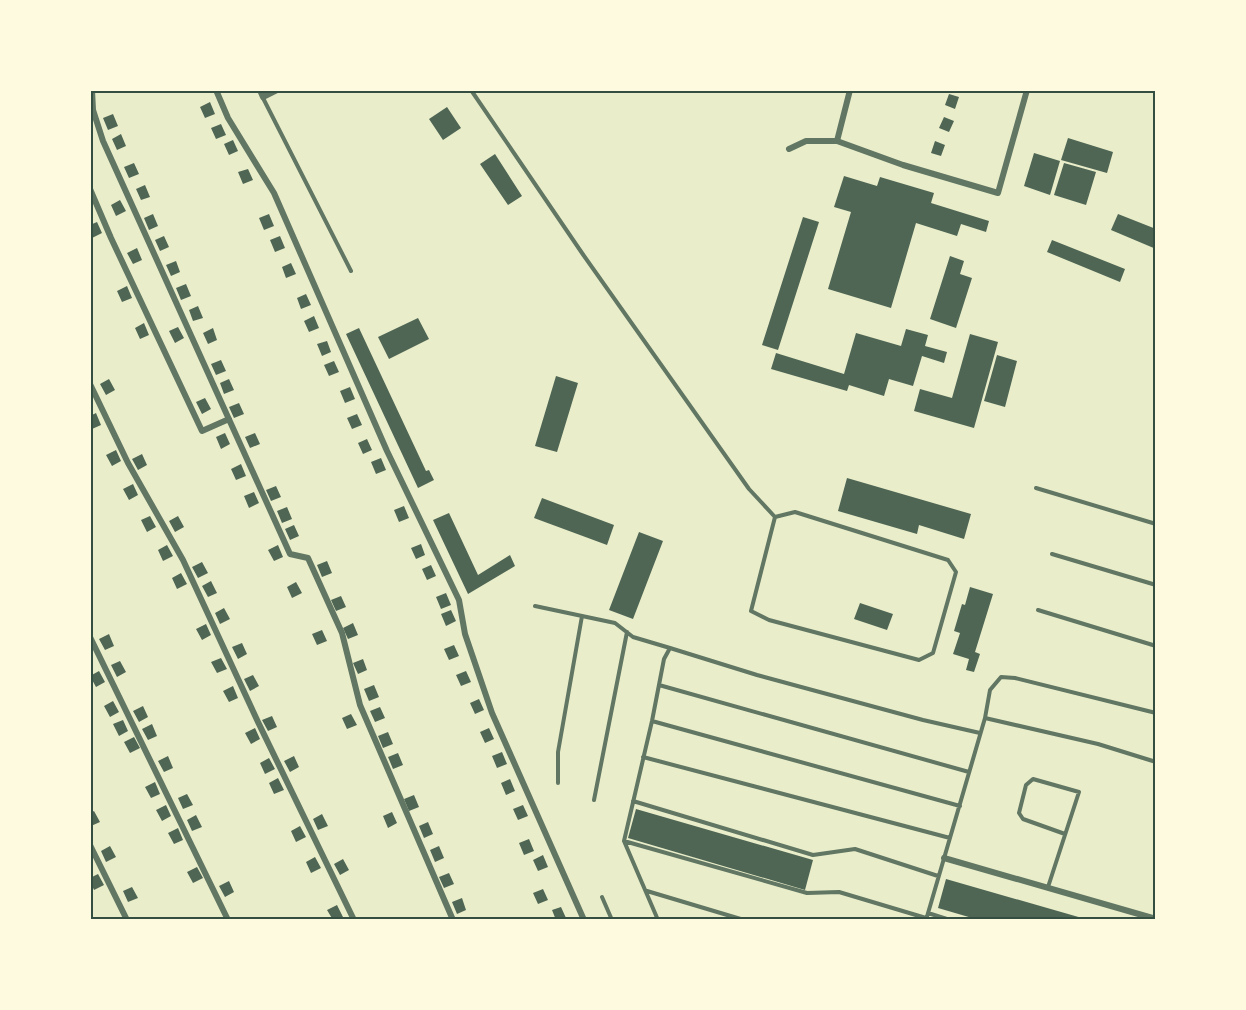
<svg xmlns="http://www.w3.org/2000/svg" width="1246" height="1010" font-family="'DM Sans',sans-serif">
	<rect width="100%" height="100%" fill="#e9edc9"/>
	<!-- building -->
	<path fill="#4f6655" d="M949 94 959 97 955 109 945 105Z
		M210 102 215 114 205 118 200 107Z
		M447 107 461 128 443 140 429 119Z
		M113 114 118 126 108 130 103 118Z
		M944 117 954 121 949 132 939 128Z
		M221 124 226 135 216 139 211 128Z
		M121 134 126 146 117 150 112 139Z
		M1068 138 1113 152 1107 173 1061 160Z
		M233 140 238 151 229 155 224 144Z
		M935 141 945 145 941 156 931 153Z
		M1034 153 1060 161 1050 195 1024 186Z
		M495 154 522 196 508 205 480 164Z
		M134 163 139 174 129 178 124 167Z
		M1064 163 1096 172 1086 205 1054 195Z
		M248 169 253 180 243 184 238 172Z
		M844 176 877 186 880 177 934 193 931 203 989 221 986 232 961 224 957 236 916 223 891 308 828 289 851 212 834 207Z
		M145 185 150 197 141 200 136 189Z
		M120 200 126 211 116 216 111 205Z
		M153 214 158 226 149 230 144 218Z
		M269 214 274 226 264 230 259 218Z
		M1118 214 1156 229V249L1111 230Z
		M803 217 819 222 778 350 762 345Z
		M97 222 102 233 92 238 90 233V225Z
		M164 236 169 247 160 251 155 240Z
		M280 236 285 248 275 252 270 240Z
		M1052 240 1125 269 1120 282 1047 252Z
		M137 248 142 260 133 264 127 253Z
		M950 256 964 261 960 274 972 278 956 328 930 319Z
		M176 261 180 272 171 276 166 265Z
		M291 263 296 274 286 278 282 267Z
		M186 284 191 296 181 300 176 288Z
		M127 286 132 298 122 302 117 291Z
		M306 294 311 305 301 309 297 298Z
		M198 306 203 318 193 321 189 310Z
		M314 316 319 328 309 332 304 321Z
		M418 318 429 339 389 359 378 337Z
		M144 323 149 335 140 339 135 328Z
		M178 327 184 338 175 343 169 331Z
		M213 328 217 340 208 344 203 333Z
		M359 328 426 471 429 470 434 480 418 488 346 334Z
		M906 329 928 335 925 346 947 352 944 363 922 356 913 386 889 379 884 396 849 385 847 391 771 369 776 353 844 374 856 333 901 346Z
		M970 334 998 342 974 428 914 411 920 389 952 398Z
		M327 341 331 352 322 356 317 344Z
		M997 355 1017 361 1005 407 984 401Z
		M221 360 226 371 216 375 211 364Z
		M334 361 339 372 329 376 324 365Z
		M556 376 578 383 557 452 535 446Z
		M109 379 115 390 106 395 100 384Z
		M229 379 234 390 224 394 220 383Z
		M350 387 355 399 345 403 340 391Z
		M205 398 211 409 202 414 196 402Z
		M239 403 244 414 234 418 229 407Z
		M96 413 101 425 92 429 90 425V416Z
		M357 414 362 425 352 429 347 418Z
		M225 433 230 444 221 449 216 437Z
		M255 433 260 444 250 448 245 437Z
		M367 439 372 450 363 454 358 443Z
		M116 450 121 461 112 466 106 455Z
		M142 454 147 465 138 470 132 459Z
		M381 458 386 470 376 474 371 462Z
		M241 464 246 476 236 480 231 469Z
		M847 478 971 514 964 539 919 525 917 534 838 511Z
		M133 484 138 495 129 500 123 489Z
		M276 486 281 497 271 501 266 490Z
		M254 492 259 503 249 508 244 496Z
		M542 498 614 525 607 545 534 518Z
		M404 506 409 518 399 522 394 510Z
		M287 507 292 519 282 523 277 511Z
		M449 513 478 575 510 555 515 566 468 594 433 520Z
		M150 516 156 527 147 532 141 520Z
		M178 516 184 527 175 532 169 521Z
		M294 525 299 536 290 540 285 529Z
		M639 532 663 541 633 619 609 610Z
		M421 544 425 555 416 559 411 548Z
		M167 545 173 556 163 561 158 550Z
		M278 545 283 557 274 561 268 550Z
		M327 561 332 573 322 577 317 565Z
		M202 562 208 573 198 578 192 567Z
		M431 565 436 576 427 580 422 569Z
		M181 573 187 584 177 589 172 578Z
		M211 581 217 593 208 597 202 586Z
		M296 582 302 593 292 598 287 587Z
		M970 587 993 594 975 652 980 654 974 672 966 670 969 659 953 654 960 633 954 631 962 604 965 605Z
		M446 593 451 605 441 609 436 597Z
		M341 596 346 607 336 611 331 600Z
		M860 603 893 614 887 630 854 619Z
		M224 608 230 619 220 624 215 613Z
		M451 610 456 621 446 626 441 614Z
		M353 623 358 635 348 639 343 628Z
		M206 624 211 635 202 640 196 629Z
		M322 630 327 641 317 645 312 634Z
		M109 634 114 646 105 650 99 639Z
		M242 643 247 654 238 659 232 647Z
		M454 645 459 656 449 660 444 649Z
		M221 658 227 669 217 673 211 662Z
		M363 659 367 670 358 674 353 663Z
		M120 661 126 672 117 677 111 665Z
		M99 671 105 682 96 687 90 676Z
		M466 671 471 682 461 686 456 675Z
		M253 675 259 686 250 691 244 679Z
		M374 685 379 697 369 701 364 689Z
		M233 686 238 698 229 702 223 691Z
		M479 699 484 710 475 714 470 703Z
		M113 701 119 712 110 717 104 706Z
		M143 706 148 717 139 722 133 711Z
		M380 707 385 718 375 722 370 711Z
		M351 714 357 725 347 729 342 718Z
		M272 716 277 727 268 731 262 720Z
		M123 720 128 731 119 736 113 724Z
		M152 724 157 736 148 740 142 729Z
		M255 728 260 739 251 744 245 733Z
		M489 728 494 739 485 743 480 732Z
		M388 732 393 744 383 748 378 736Z
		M134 737 140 748 130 753 124 742Z
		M502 752 507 764 497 768 492 756Z
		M398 753 403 765 393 769 388 757Z
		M168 756 173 768 164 772 158 761Z
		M294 756 299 767 290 772 284 761Z
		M269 758 275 769 265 774 260 763Z
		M278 778 284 790 274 794 269 783Z
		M510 779 515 791 506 795 501 783Z
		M155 782 160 794 151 798 145 787Z
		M187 794 193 805 183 809 178 798Z
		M414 795 419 807 409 811 404 799Z
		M166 805 171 816 162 821 156 810Z
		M523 805 528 816 518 820 513 809Z
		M636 809 813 860 805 890 628 838Z
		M94 811 100 822 91 826 90 813Z
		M392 812 397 823 388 828 383 816Z
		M322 814 328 826 318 830 313 819Z
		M196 815 202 827 192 831 187 820Z
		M428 822 433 834 424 838 419 826Z
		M300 826 306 837 296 842 291 831Z
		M178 828 183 840 174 844 168 833Z
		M529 839 534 851 524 855 519 843Z
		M110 846 116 857 106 862 101 851Z
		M439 846 444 858 435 862 430 850Z
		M543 855 548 867 538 871 533 860Z
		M315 857 321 868 311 873 306 862Z
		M343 859 349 870 340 875 334 864Z
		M197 867 203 878 193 883 187 872Z
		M449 873 454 884 444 888 439 877Z
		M98 874 104 885 94 890 90 881V878Z
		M946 879 1082 918 1087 920H979L938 908Z
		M229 881 234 892 225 897 219 886Z
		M132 887 138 898 128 902 123 891Z
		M543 889 548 900 538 904 533 893Z
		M462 898 466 910 457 914 452 902Z
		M337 905 343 917 336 920H333L327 910Z
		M561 907 566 918 562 920H556L552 910Z"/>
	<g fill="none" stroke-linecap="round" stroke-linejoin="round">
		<!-- service -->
		<path stroke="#617663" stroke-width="4" d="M471 90 582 253 749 489 775 517
			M263 98 351 271
			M1036 488 1156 524
			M795 512 948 560 956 572 933 653 919 660 769 620 751 611 775 517Z
			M1052 554 1156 585
			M535 606 615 623 633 637 670 648 757 675 923 720 980 733
			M1038 610 1156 646
			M659 685 969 772
			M985 718 1098 744 1156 762
			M652 721 960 806
			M643 757 950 838
			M558 783V752L582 616
			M594 800 627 632
			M633 801 813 855 855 849 938 876
			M624 841 807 893 839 892 926 918
			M1048 887 1079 792 1033 779 1026 785 1019 813 1023 819 1065 834
			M647 891 744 920
			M602 897 612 920
			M928 913 950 920
			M658 920 624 841 652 721 664 659 670 648
			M926 920 985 718 990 690 1001 677 1015 678 1156 713"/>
		<!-- minor -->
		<path stroke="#617663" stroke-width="6" d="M92 90 93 110 103 141 290 554 308 558 342 633 360 705 453 920
			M216 90 228 118 274 193 387 451 459 600 465 634 492 713 584 920
			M260 90 263 97 277 90
			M850 90 837 141 903 165 998 193 1027 90
			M789 149 806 141H837
			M90 189 111 238 202 431 229 419
			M90 384 128 463 183 560 258 722 354 920
			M90 637 228 920
			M90 845 127 920
			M944 858 1156 919"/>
	</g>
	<!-- border -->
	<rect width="1246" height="1010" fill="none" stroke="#fefae0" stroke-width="183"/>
	<rect x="92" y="92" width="1062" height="826" fill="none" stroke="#344e41" stroke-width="2"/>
</svg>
